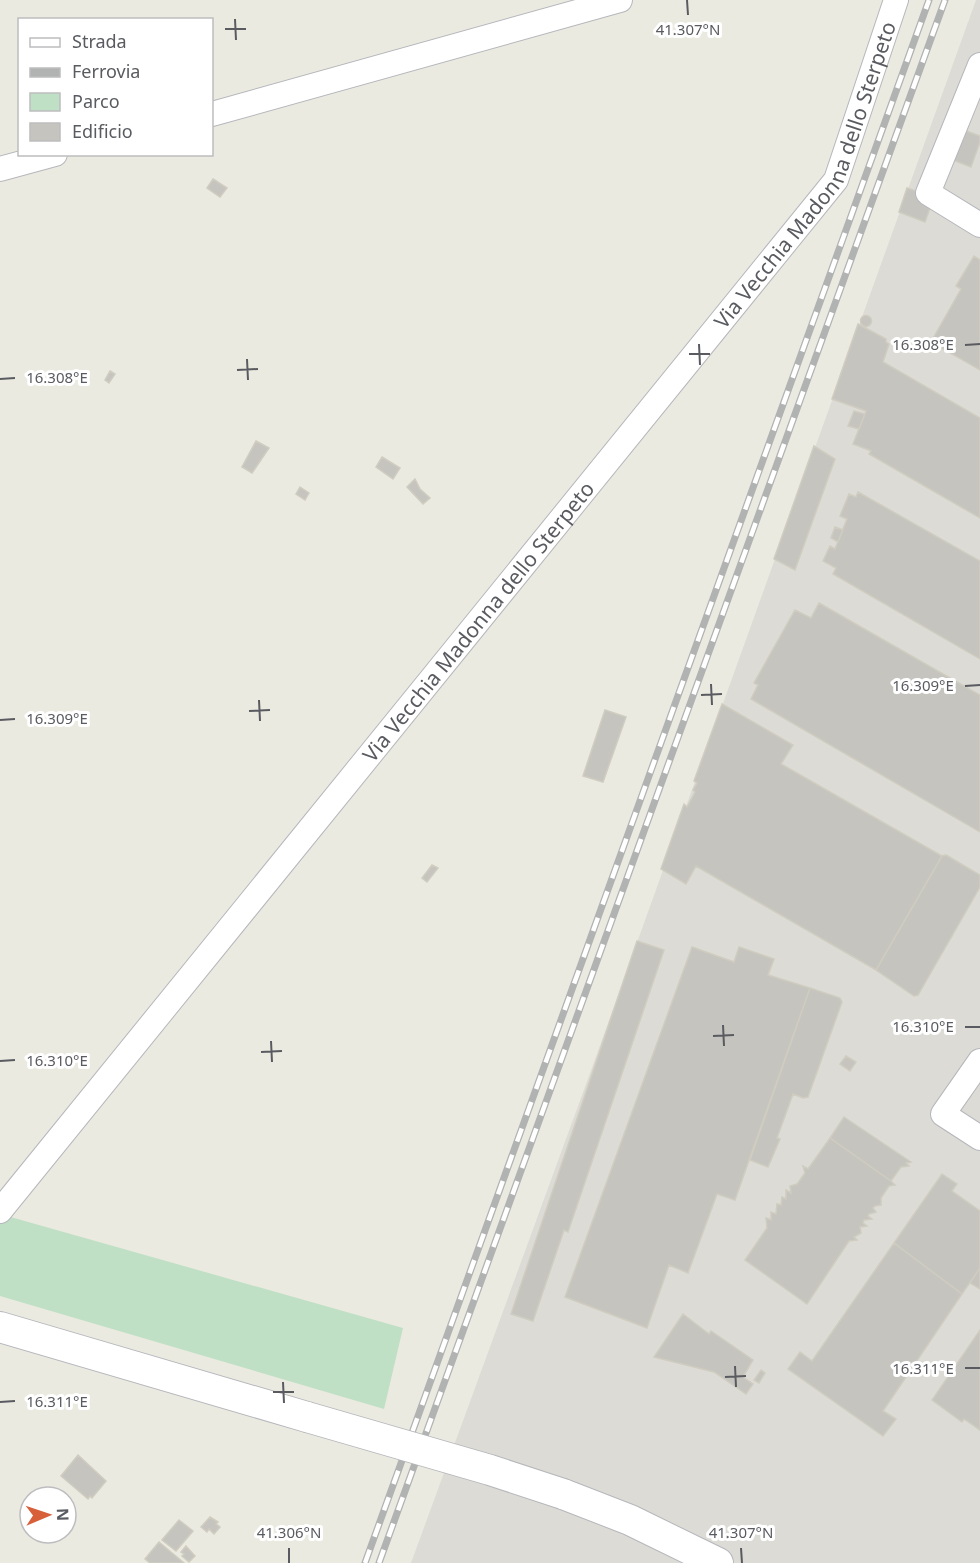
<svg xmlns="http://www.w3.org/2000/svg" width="980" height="1563" font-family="'Noto Sans',sans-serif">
	<rect width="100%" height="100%" fill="#ebeae1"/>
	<!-- industrial -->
	<path fill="#dcdbd5" d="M976 0H980V1563H411L589 1076Z"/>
	<!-- green -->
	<path fill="#bfe0c4" d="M0 1214 403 1328 384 1409 0 1296Z"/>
	<!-- building -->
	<path fill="#c6c4be" stroke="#cfccc0" stroke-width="1.5" d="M964 130 980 136V142L971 167 953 160Z
		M213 179 227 188 220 197 207 188Z
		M907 188 934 197 925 222 899 212Z
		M974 256 980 260V370L931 342 961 289 956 286Z
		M860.5 321a5.5 5.5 0 1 1 11 0a5.5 5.5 0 1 1-11 0Z
		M858 324 886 339V342L889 344 883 362 980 418V518L869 454 871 451 869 450 853 444 866 411 832 399Z
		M110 371 115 374 109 383 105 380Z
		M854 411 865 414 859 429 848 426Z
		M256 441 269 448 252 473 242 467Z
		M814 446 835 459 795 570 774 559Z
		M382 457 400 468 393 479 376 467Z
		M415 479 420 489 430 498 423 504 407 487Z
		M300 487 309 493 305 500 296 494Z
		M858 492 980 561V659L833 574 836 568 823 561 830 546 835 549 847 519 840 516 849 494 856 497Z
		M835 527 843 530 838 542 831 538Z
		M819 603 980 695V832L751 699 758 685 754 683 795 610 811 618Z
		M722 704 793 745 781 764 942 856 876 970 696 866 686 884 661 869 684 804 687 807 695 792 693 790 697 783 694 781Z
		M605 710 626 717 603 782 583 776Z
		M946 855 980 875V887L918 995 914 996 876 970 942 856Z
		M432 865 438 868 427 882 422 878Z
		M637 941 664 950 568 1232 564 1230 533 1321 511 1314Z
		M692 947 734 962 739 947 774 959 768 975 810 988 735 1200 717 1194 688 1273 669 1265 647 1328 565 1297Z
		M810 988 840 998 842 1002 808 1097 803 1098 793 1094 777 1138 780 1139 768 1167 750 1160Z
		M846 1056 856 1062 850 1071 840 1064Z
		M844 1117 911 1162 906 1163 909 1166 901 1167 891 1181 830 1138Z
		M830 1138 891 1181 895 1185 889 1186 881 1198V1205L875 1206 873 1208 876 1212 869 1214 868 1216 872 1219 864 1220 863 1223 867 1226 860 1227 861 1233 854 1237 857 1240 849 1241 807 1304 745 1260 767 1228 766 1218 771 1220V1212L776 1214 777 1204 781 1205 782 1197 786 1199V1190L791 1193 790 1186 797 1184 805 1173 803 1166 808 1169Z
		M942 1174 957 1184 952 1191 980 1211V1268L962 1294 894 1243Z
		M894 1243 962 1294 883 1411 896 1419 883 1436 788 1369 800 1352 812 1361Z
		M980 1268V1289L970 1283Z
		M683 1314 709 1334 711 1331 753 1360 743 1377 753 1384 746 1394 714 1372 654 1357Z
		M980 1330V1430L964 1419 962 1422 932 1400Z
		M761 1370 765 1373 759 1383 754 1380Z
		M78 1455 106 1481 92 1498 90 1496 88 1499 61 1476Z
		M210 1517 218 1522 216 1524 220 1527 214 1534 209 1529 207 1532 201 1527Z
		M179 1520 193 1531 176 1551 162 1540Z
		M159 1542 184 1563H150L145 1559Z
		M186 1546 195 1556 189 1562 182 1556 184 1554 181 1552Z"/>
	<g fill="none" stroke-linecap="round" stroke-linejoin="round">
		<!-- minor casing -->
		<g stroke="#b6b7bc" stroke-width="26">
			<g id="minor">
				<path d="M980 65 928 193 980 225"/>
				<path d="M212 114 620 0"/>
				<path d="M0 169 55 154"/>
				<path d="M980 1061 943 1114 980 1138"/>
				<path id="s1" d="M0 1211 836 180 896 0"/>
			</g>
		</g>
		<!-- tertiary casing -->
		<g stroke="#b6b7bc" stroke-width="32">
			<path id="tertiary" d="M0 1327 307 1417
				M563 1494 630 1520 718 1563"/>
		</g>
		<!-- minor -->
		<use href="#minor" stroke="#fff" stroke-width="24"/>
		<!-- tertiary -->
		<use href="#tertiary" stroke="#fff" stroke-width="30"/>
		<!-- rail casing -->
		<g stroke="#b1b2b2" stroke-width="7">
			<path id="rail" d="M365 1563 929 0
				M379 1563 945 0"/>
		</g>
		<!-- rail -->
		<use href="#rail" stroke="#fff" stroke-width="4.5" stroke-dasharray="14" stroke-linecap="butt"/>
		<!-- tertiary-bridge casing -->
		<g stroke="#b6b7bc" stroke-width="32" stroke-linecap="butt">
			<path id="tertiary-bridge" d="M307 1417 490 1470 563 1494"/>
		</g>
		<!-- tertiary-bridge -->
		<use href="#tertiary-bridge" stroke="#fff" stroke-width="30"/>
	</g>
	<!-- ticks -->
	<path fill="none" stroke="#595b60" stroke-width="2" d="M687 0 688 15M235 19 236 40M225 29H246M699 344 700 365M965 345 980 344M689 354H710M247 359 248 380M237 370 258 369M0 379 15 378M711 684 712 705M965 686 980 685M701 695 722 694M259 700 260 721M249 711 270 710M0 720 15 719M723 1025 724 1046M965 1027H980M713 1036 734 1035M271 1041 272 1062M261 1052 282 1051M0 1061 15 1060M735 1366 736 1387M965 1368H980M725 1377 746 1376M283 1382 284 1403M273 1392H294M0 1402 15 1401M289 1548V1563M741 1548 742 1563"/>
	<g text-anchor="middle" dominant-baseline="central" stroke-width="6" stroke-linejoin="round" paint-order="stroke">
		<!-- street labels -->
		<g font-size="21" fill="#595b60" stroke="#fff">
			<text stroke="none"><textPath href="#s1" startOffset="1317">Via Vecchia Madonna dello Sterpeto</textPath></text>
			<text stroke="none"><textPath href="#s1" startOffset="759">Via Vecchia Madonna dello Sterpeto</textPath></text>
		</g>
	</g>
	<g font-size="15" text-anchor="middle" fill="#595b60" stroke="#fff" stroke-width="6" stroke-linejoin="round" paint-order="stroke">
		<text x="688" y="35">41.307°N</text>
		<text x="923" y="350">16.308°E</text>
		<text x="57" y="383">16.308°E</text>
		<text x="923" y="691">16.309°E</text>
		<text x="57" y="724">16.309°E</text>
		<text x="923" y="1032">16.310°E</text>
		<text x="57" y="1066">16.310°E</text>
		<text x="923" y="1374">16.311°E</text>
		<text x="57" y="1407">16.311°E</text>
		<text x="289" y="1538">41.306°N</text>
		<text x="741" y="1538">41.307°N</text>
	</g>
	<!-- legend -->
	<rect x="18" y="18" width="195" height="138" fill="#ffffff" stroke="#bdbdbf" stroke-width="1.5"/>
	<rect x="30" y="38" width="30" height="9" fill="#ffffff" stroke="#bdbdbf" stroke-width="1.5"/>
	<text x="72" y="48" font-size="18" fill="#595b60">Strada</text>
	<rect x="30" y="68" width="30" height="9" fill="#b1b2b2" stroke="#bdbdbf" stroke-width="1.5"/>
	<text x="72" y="78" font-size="18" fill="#595b60">Ferrovia</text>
	<rect x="30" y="93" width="30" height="18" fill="#bfe0c4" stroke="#bdbdbf" stroke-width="1.5"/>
	<text x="72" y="108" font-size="18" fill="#595b60">Parco</text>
	<rect x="30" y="123" width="30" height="18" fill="#c6c4be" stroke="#bdbdbf" stroke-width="1.5"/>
	<text x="72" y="138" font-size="18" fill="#595b60">Edificio</text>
	<!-- north arrow -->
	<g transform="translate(48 1515) rotate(88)"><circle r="28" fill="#ffffff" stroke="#bdbdbf" stroke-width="1.5"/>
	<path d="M0-4.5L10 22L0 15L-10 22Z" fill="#d75f3a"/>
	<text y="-9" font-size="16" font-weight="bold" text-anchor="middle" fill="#595b60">N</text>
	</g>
</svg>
